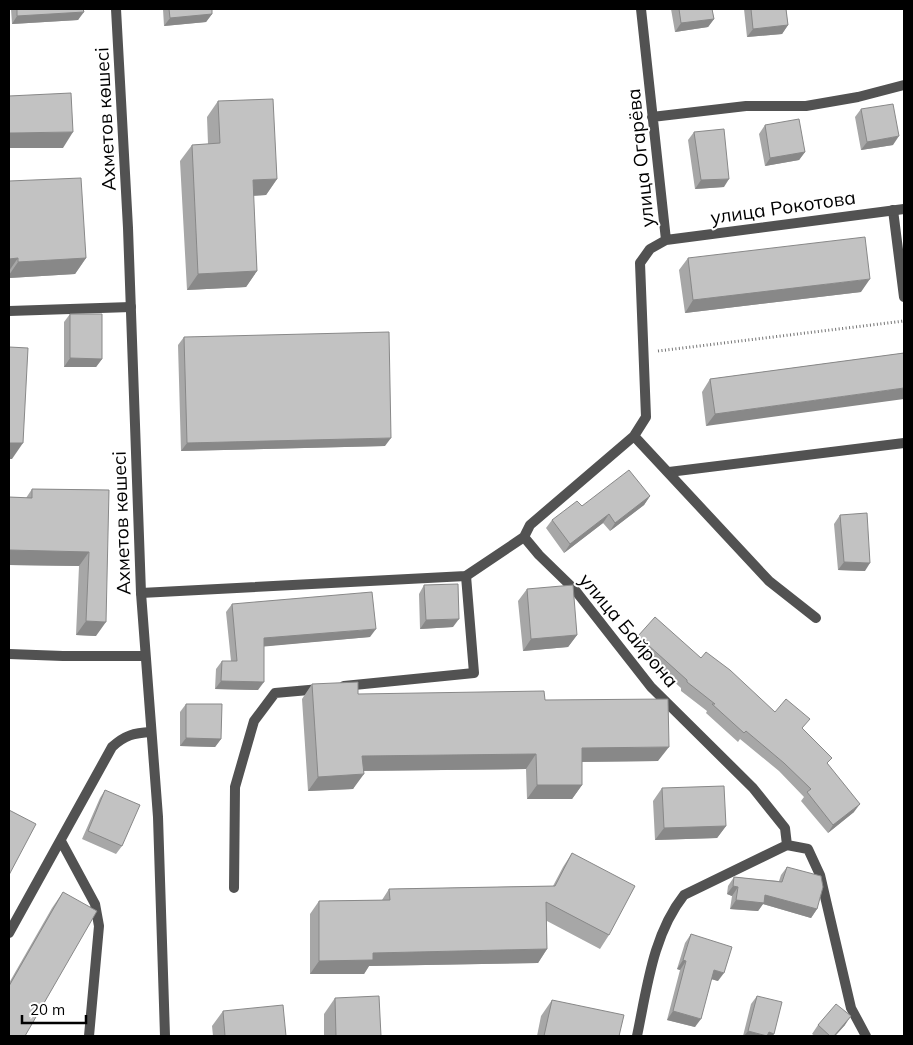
<svg xmlns="http://www.w3.org/2000/svg" width="913" height="1045" font-family="Mulish,sans-serif">
	<rect width="100%" height="100%" fill="#fff"/>
	<g fill="none" stroke-linecap="round" stroke-linejoin="round">
		<!-- path -->
		<path stroke="#747474" stroke-width="3" stroke-dasharray="1 2.5" stroke-linecap="butt" d="M658 351 904 321"/>
		<!-- service -->
		<path stroke="#525252" stroke-width="10" d="M893 210 904 297
			M9 311 131 307
			M669 472 904 443
			M9 654 63 656H144
			M344 686 474 673 466 576
			M61 841 95 904 99 926 89 1036
			M234 888 235 787 254 721 275 693 320 689
			M9 933 112 747C125 735 134 733 151 732"/>
		<!-- minor -->
		<path stroke="#525252" stroke-width="10" d="M652 117 746 106H806L858 97 904 85
			M666 240 904 209
			M634 436 769 581 816 618
			M524 537 530 525 634 436 646 417 640 263 650 249 666 240 641 9
			M141 593 466 576 524 537 539 555 575 590 651 687 753 788 785 828 787 845 684 895C653 934 647 988 637 1036
			M787 845 808 849 820 875 851 1008 866 1036"/>
		<!-- tertiary -->
		<path stroke="#525252" stroke-width="10" d="M116 9 128 228 141 593 158 817 165 1036"/>
	</g>
	<!-- wall -->
	<path fill="#a7a7a7" d="M11 9H83L78 20 12 24Z
		M163 9H212V14L206 22 164 26Z
		M671 9H712L714 19 708 27 675 32Z
		M744 9H786L788 25 782 34 747 37Z
		M218 101 277 179 266 195 253 196 257 271 246 287 187 290 180 161 192 145 208 144 207 117Z
		M861 109 893 145 861 150 855 117Z
		M765 125 805 152 799 160 765 166 759 134Z
		M694 132 724 187 695 189 688 140Z
		M9 181 86 258 75 274 9 278Z
		M688 258 861 292 685 313 679 270Z
		M70 314 102 359 96 367H64V322Z
		M184 337 385 446 181 451 178 345Z
		M904 353 706 426 702 392 710 379Z
		M32 489 109 490 96 636 76 635 79 566 9 565V497L26 498Z
		M650 496 644 505 610 531 603 523 564 553 546 528 552 520 582 506Z
		M840 515 865 571 838 570 834 524Z
		M424 585 453 627 420 629 419 594Z
		M527 589 577 635 568 647 523 651 518 601Z
		M232 604 370 637 264 646 258 690 215 689 216 669 222 661H231L226 612Z
		M638 636 701 658 775 712 803 729 828 764 854 812 828 833 801 801 804 797 779 771 740 739 738 742 706 713 707 711 681 691V688L632 644Z
		M312 684 358 694 545 700 658 761 582 762V785L572 799H527L526 769 363 771 353 789 308 791 302 699Z
		M186 704 221 739 215 747 180 746V712Z
		M662 788 726 826 717 838 655 840 653 801Z
		M105 790 122 846 116 854 82 839 100 798Z
		M572 853 609 935 600 949 547 921V949L538 963 369 966 364 974H310V914L319 901 382 900 389 889 553 886 563 867Z
		M787 867 817 909 811 918 763 904 758 911 730 909 732 896 727 894 728 886 734 877 779 881 781 875Z
		M63 892 9 1036V983L52 908Z
		M691 934 718 981 711 979 695 1027 667 1020 680 970 677 969 685 943Z
		M757 996 774 1034 772 1036H743L751 1004Z
		M335 998 381 1036H324V1014Z
		M552 1000 619 1036H537L541 1016Z
		M223 1011 286 1036H213L212 1026Z
		M818 1025H845L835 1036H815L812 1034Z"/>
	<!-- shaded-wall -->
	<path fill="#888" d="M84 12 78 20 12 24 17 16Z
		M212 14 206 22 164 26 170 18Z
		M714 19 708 27 675 32 681 23Z
		M788 25 782 34 747 37 753 29Z
		M73 132 63 148H9V133Z
		M899 136 893 145 861 150 867 142Z
		M805 152 799 160 765 166 770 158Z
		M277 179 266 195 241 196 253 180Z
		M729 179 724 187 695 189 701 180Z
		M18 258 9 271V259Z
		M86 258 75 274 9 278V275L18 262Z
		M257 271 246 287 187 290 198 274Z
		M870 279 861 292 685 313 693 300Z
		M70 358 102 359 96 367H64Z
		M904 388V399L706 426 715 414Z
		M391 438 385 446 181 451 187 443Z
		M9 443H23L12 459H9Z
		M650 496 644 505 610 531 615 523Z
		M609 514 603 523 564 553 570 544Z
		M9 550 89 552 79 566 9 565Z
		M844 562 870 563 865 571 838 570Z
		M459 619 453 627 420 629 426 620Z
		M86 621 106 622 96 636 76 635Z
		M376 629 370 637 259 647 264 638Z
		M577 635 568 647 523 651 531 639Z
		M221 681 264 682 258 690 215 689Z
		M186 738 221 739 215 747 180 746Z
		M669 747 658 761 572 762 582 748Z
		M536 754 526 769 352 771 362 756Z
		M364 774 353 789 308 791 318 777Z
		M537 785H582L572 799H527Z
		M860 804 854 812 828 833 833 825Z
		M726 826 717 838 655 840 664 828Z
		M733 886 738 887 732 896 727 894Z
		M765 895 817 909 811 918 763 904 758 911 730 909 736 900Z
		M547 949 538 963 369 966 364 974H310L319 961 373 953Z
		M683 960 686 961 680 970 677 969Z
		M714 970 724 973 718 981 708 978Z
		M673 1011 701 1019 695 1027 667 1020Z
		M851 1016 845 1025 835 1036H834Z
		M748 1031 766 1036H744Z
		M769 1032 774 1034 772 1036H766Z"/>
	<!-- building -->
	<path fill="#c2c2c2" stroke="#888" d="M17 9H83L84 12 17 16Z
		M169 9H212V14L170 18Z
		M679 9H712L714 19 681 23Z
		M751 9H786L788 25 753 29Z
		M71 93 73 132 9 133V96Z
		M273 99 277 179 253 180 257 271 198 274 192 145 220 143 218 101Z
		M893 104 899 136 867 142 861 109Z
		M799 119 805 152 770 158 765 125Z
		M724 129 729 179 701 180 694 132Z
		M81 178 86 258 18 262V258L9 259V181Z
		M865 237 870 279 693 300 688 258Z
		M70 314H102V359L70 358Z
		M389 332 391 438 187 443 184 337Z
		M9 347 28 348 23 443H9Z
		M904 353V388L715 414 710 379Z
		M629 470 650 496 615 523 609 514 570 544 552 520 577 501 582 506Z
		M32 489 109 490 106 622 86 621 89 552 9 550V556V497L32 498Z
		M867 513 870 563 844 562 840 515Z
		M458 584 459 619 426 620 424 585Z
		M573 585 577 635 531 639 527 589Z
		M372 592 376 629 264 638V682L221 681 222 661H237L232 604Z
		M655 617 701 658 706 652 730 670 775 712 786 699 810 719 802 728 832 758 827 763 860 804 833 825 807 792 811 789 784 763 746 731 744 733 712 704H715L687 682V680L638 636Z
		M358 682V694L544 691 545 700 668 699 669 747 582 748V785H537L536 754 362 756 364 774 318 777 312 684Z
		M186 704H222L221 739 186 738Z
		M724 786 726 826 664 828 662 788Z
		M105 790 140 805 122 846 88 831Z
		M9 810 36 824 9 875Z
		M572 853 635 886 609 935 546 902 547 949 373 953V960L319 961V901L390 900 389 889 555 886Z
		M787 867 821 876 823 887 817 909 765 895 764 903 736 900 738 887 733 886 734 877 782 882Z
		M63 892 97 911 25 1036H9V986Z
		M691 934 732 947 724 973 714 970 701 1019 673 1011 686 961 683 960Z
		M379 996 381 1036H336L335 998Z
		M757 996 782 1002 774 1034 769 1032 767 1036 748 1031Z
		M552 1000 624 1015 619 1036H544Z
		M836 1004 851 1016 834 1036H830L818 1025Z
		M283 1005 286 1036H225L223 1011Z"/>
	<g text-anchor="middle" dominant-baseline="central" stroke-width="4" stroke-linejoin="round" paint-order="stroke">
		<!-- street labels -->
		<g font-size="19" fill="#000" stroke="#fff">
			<text transform="translate(105 119) rotate(-93)">Ахметов көшесі</text>
			<text transform="translate(640 158) rotate(-96)">улица Огарёва</text>
			<text transform="translate(783 207) rotate(-8)">улица Рокотова</text>
			<text transform="translate(121 523) rotate(-92)">Ахметов көшесі</text>
			<text transform="translate(629 630) rotate(50)">улица Байрона</text>
		</g>
	</g>
	<!-- border -->
	<rect width="913" height="1045" fill="none" stroke="#000000" stroke-width="20"/>
	<!-- scale -->
	<path d="M22 1015v8h64v-8" fill="none" stroke="#000000" stroke-width="2.5"/>
	<text x="30" y="1015" font-size="15" fill="#000000" stroke="#ffffff" stroke-width="4" paint-order="stroke">20 m</text>
</svg>
